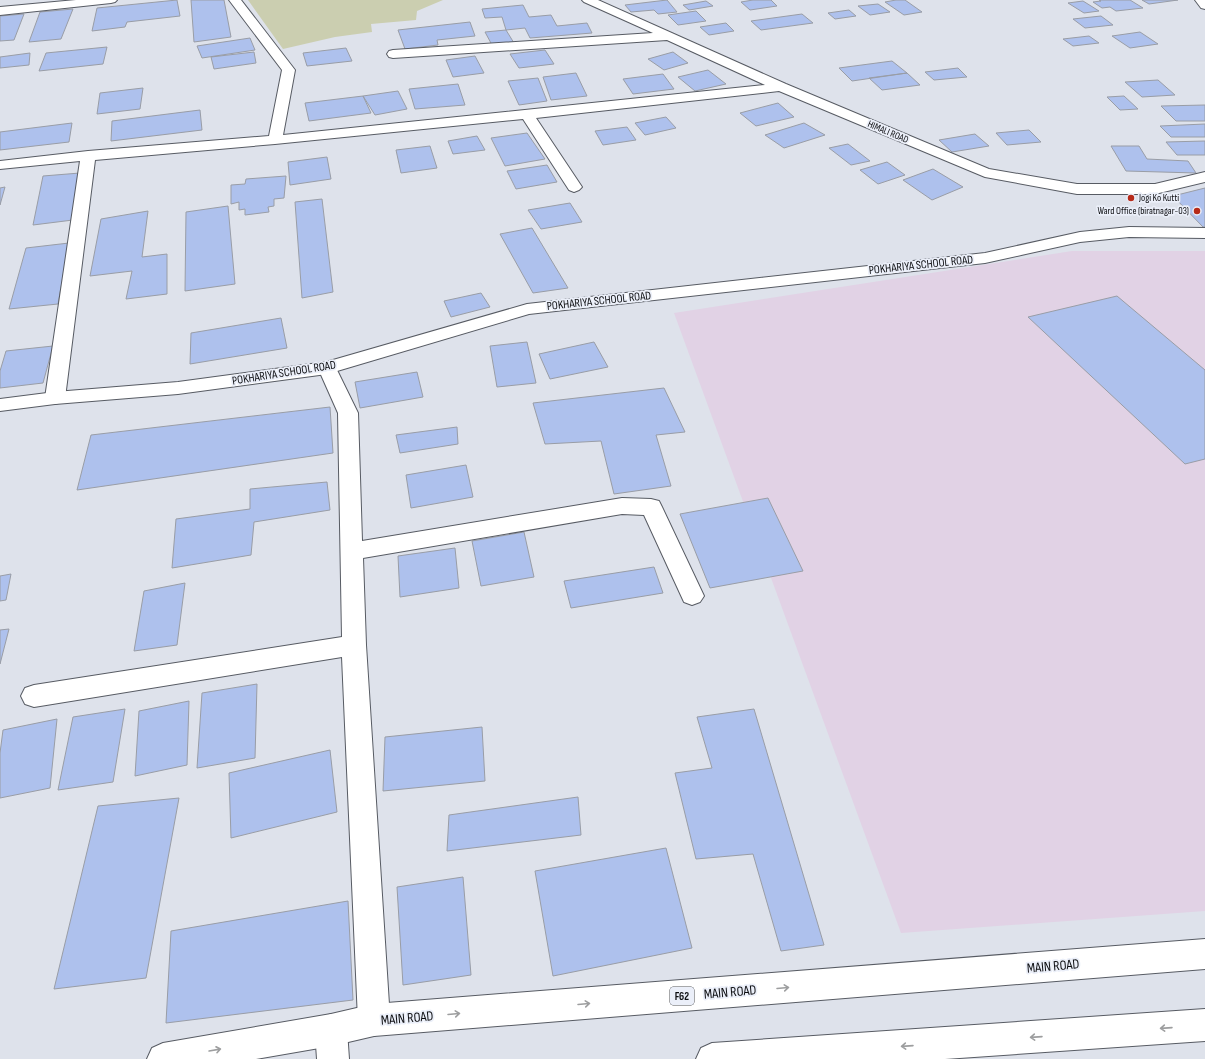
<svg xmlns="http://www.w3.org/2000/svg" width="1205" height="1059" font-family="'Sofia Sans Condensed',sans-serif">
	<rect width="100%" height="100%" fill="#dee2eb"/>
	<!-- industrial -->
	<path fill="#e1d2e5" d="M1072 251H1205V911L901 933 674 313Z"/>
	<!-- green -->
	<path fill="#cbceb0" d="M248 0H443L417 11 416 20 371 24 372 32 335 37 283 49Z"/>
	<!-- building -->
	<path fill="#aec1ed" stroke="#999da6" d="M177 0 180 16 127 22 125 27 92 31 97 8Z
		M191 0H224L231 37 194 42Z
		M667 0 677 12 658 14 654 10 631 12 625 5Z
		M753 0H771L777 6 750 10 741 2Z
		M896 0H905L922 12 904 15 885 2Z
		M1099 0H1130L1143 8 1116 11 1110 7 1102 8 1093 2 1101 1Z
		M1142 0H1178L1149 4Z
		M706 1 713 6 689 10 683 5Z
		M1083 1 1099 11 1084 13 1068 3Z
		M878 4 890 12 870 15 858 6Z
		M523 5 529 17 551 15 557 26 587 23 592 33 530 38 525 28 506 30 502 17 485 18 482 9Z
		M73 9 61 39 29 42 40 12Z
		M849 10 856 16 835 19 828 13Z
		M696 11 706 21 678 25 668 15Z
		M24 14 14 40 0 41V16Z
		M802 14 813 23 761 30 751 21Z
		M1101 16 1113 25 1085 28 1073 19Z
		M470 22 475 36 437 40 438 45 405 49 398 30Z
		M726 23 734 31 709 35 700 27Z
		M506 30 514 43 492 45 485 32Z
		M1140 32 1158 44 1130 48 1112 36Z
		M1089 36 1099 43 1073 46 1063 39Z
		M250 38 255 50 202 58 197 46Z
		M107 47 103 64 39 71 46 53Z
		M346 48 352 61 307 66 303 53Z
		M545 50 554 64 519 68 510 54Z
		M254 52 256 63 214 69 211 57Z
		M673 52 688 63 664 70 648 59Z
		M30 53 29 65 0 68V57Z
		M475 56 484 73 453 77 446 60Z
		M892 61 907 73 852 81 839 68Z
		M958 68 967 77 934 80 925 72Z
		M708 70 726 84 695 91 678 77Z
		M576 73 587 96 551 100 543 77Z
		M907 73 920 85 882 90 869 78Z
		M663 74 674 89 633 94 623 79Z
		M538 78 547 101 519 105 508 81Z
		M1158 80 1175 95 1142 97 1125 82Z
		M458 84 465 105 415 109 409 89Z
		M143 88 140 109 97 114 100 93Z
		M398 91 407 109 375 115 363 96Z
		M363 96 371 113 309 121 305 103Z
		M1124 96 1138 109 1120 110 1107 97Z
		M778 103 794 117 756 126 740 113Z
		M1205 105V121H1176L1161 106Z
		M200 110 202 130 111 141 112 121Z
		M666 117 676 128 645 135 635 123Z
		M72 123 69 142 0 150V132Z
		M804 123 825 135 784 148 765 135Z
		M1205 124V137H1171L1160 126Z
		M627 127 636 140 603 145 595 131Z
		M1029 130 1041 142 1007 145 996 133Z
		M527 133 545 159 505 166 491 138Z
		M975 134 989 146 952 152 939 140Z
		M477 136 485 150 453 154 448 141Z
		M1205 141V155H1177L1166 142Z
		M848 144 870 161 851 165 829 148Z
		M430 146 437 168 401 173 396 150Z
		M1111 146H1139L1147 159 1188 161 1196 173 1126 171Z
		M327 157 331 179 290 185 288 162Z
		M887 162 905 175 878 184 860 170Z
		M547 165 557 182 516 189 507 171Z
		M933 169 963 187 932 200 903 180Z
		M80 173 73 220 33 225 43 176Z
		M286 176 284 198 274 199V206L268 207 269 212 245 215V209L239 210V202L231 204V185L245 184 246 179Z
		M5 187 0 205V188Z
		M1205 188V227H1203L1173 196Z
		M322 199 333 292 302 298 295 202Z
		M570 203 582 222 541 229 528 210Z
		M228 206 235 284 185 291 186 212Z
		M148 211 142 257 167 254V294L126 299 132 271 90 276 101 219Z
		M532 228 568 288 533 293 500 234Z
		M69 243 58 304 9 309 26 248Z
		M481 293 490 307 451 317 444 301Z
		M1117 296 1205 370V459L1185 464 1028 317Z
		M281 318 287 348 190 364 191 333Z
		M527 342 536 383 497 387 490 346Z
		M594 342 608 367 550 379 539 354Z
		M53 346 43 383 0 388V371L6 351Z
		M417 372 423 397 360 408 355 382Z
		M664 388 685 432 656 435 671 486 614 494 601 441 545 444 533 403Z
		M330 407 333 453 77 490 91 435Z
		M457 427 458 444 400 453 396 435Z
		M466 465 473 497 411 508 406 475Z
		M327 482 330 510 254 522 251 555 172 568 176 519 250 509V489Z
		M768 498 803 571 710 588 680 514Z
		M524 532 534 577 481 586 472 541Z
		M455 548 459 588 400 597 398 556Z
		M654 567 663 593 571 608 564 581Z
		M11 574 6 600 0 601V576Z
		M185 583 177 645 134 651 144 591Z
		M9 629 0 664V630Z
		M257 684 255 758 197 768 202 693Z
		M189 701 187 765 135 776 139 711Z
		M125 709 113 782 58 790 73 717Z
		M754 709 824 945 781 951 753 854 696 859 675 773 712 768 697 717Z
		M57 719 50 788 0 798V753L3 730Z
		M482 727 485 781 383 791 385 737Z
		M330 750 337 812 231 838 229 773Z
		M578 797 581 835 447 851 449 815Z
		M179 798 146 978 54 989 98 806Z
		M666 848 692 948 553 976 535 871Z
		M463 877 471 975 403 985 397 887Z
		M348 901 353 1000 166 1023 171 931Z"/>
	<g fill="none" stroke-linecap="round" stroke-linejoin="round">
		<!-- minor casing -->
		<g stroke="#575b63" stroke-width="2">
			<path id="minor" d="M76 0H117L115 2 111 3 0 15V7Z
				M229 0H241L295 70 283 135 765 85 667 40 393 58 389 57 387 54 389 51 393 50 653 33 584 2 582 0H598L786 84 989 169 1077 184H1155L1205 172V182L1155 194H1077L985 177 779 91 536 118 582 187 579 190 574 192 569 190 523 119 275 144 95 160 65 398 62 402 55 404 48 402 45 398 80 161 0 169V161L88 151 269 136 282 70Z
				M327 362 334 364 336 368 358 413 362 541 622 498 651 499 659 501 662 507 704 596 700 602 692 605 684 602 644 515 622 514 363 558 366 645 390 1020 385 1031 374 1036 363 1031 358 1020 342 657 34 707 25 704 21 696 25 688 34 685 342 637 338 413 318 368 320 364Z
				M331 1014 342 1019 347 1030 349 1059H317L315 1030 320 1019Z"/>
		</g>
		<!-- major casing -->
		<g stroke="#575b63" stroke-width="2">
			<path id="major" d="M1195 0H1205V9L1201 8Z
				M1129 227 1205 228V238L1129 237 1080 242 985 263 529 314 327 374 178 394 55 404 0 411V399L55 392 178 382 326 362 527 304 985 253 1080 232Z
				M1205 939V969L374 1036 331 1046 256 1059H147L152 1048 163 1043 331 1014 374 1004Z
				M1205 1009V1041L945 1059H696L701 1048 712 1043Z"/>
		</g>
		<!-- minor -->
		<use href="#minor" fill="#fff" fill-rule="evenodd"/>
		<!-- major -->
		<use href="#major" fill="#fff" fill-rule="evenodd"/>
	</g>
	<!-- one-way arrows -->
	<defs><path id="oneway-shaft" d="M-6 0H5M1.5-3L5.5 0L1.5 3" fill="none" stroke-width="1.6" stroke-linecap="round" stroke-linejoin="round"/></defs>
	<g stroke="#9d9e9f">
		<use href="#oneway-shaft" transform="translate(783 988) rotate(-5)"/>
		<use href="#oneway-shaft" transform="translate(584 1004) rotate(-5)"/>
		<use href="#oneway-shaft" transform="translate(454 1014) rotate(-5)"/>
		<use href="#oneway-shaft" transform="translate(1166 1028) rotate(176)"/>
		<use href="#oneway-shaft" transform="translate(1036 1037) rotate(176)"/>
		<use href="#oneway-shaft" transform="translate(907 1046) rotate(176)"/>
		<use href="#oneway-shaft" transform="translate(215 1050) rotate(-10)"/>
	</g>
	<!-- markers -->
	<g fill="#b72a19" stroke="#ebeff9" stroke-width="1.5">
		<circle cx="1131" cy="198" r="4"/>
		<circle cx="1197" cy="211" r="4"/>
	</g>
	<g text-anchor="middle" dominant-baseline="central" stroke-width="3.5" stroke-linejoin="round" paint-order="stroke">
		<!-- far-street labels -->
		<g font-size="10" fill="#0b0c0f" stroke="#ebeff9">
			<text transform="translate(888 132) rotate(23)">HIMALI ROAD</text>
		</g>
		<!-- far-poi labels -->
		<g font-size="10" fill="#0b0c0f" stroke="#ebeff9" text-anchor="start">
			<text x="1139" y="198">Jogi Ko Kutti</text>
			<text x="1189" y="211" text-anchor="end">Ward Office (biratnagar-03)</text>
		</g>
		<!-- shield labels -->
		<rect fill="#ebeff9" stroke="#4e5055" stroke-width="1" x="670" y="987" width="24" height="18" rx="3"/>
		<g font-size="11" font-weight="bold" fill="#0b0c0f">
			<text x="682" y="996">F62</text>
		</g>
		<!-- street labels -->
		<g font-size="12" fill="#0b0c0f" stroke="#ebeff9">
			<text transform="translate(921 265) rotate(-6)">POKHARIYA SCHOOL ROAD</text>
			<text transform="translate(599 301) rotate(-6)">POKHARIYA SCHOOL ROAD</text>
			<text transform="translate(284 373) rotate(-9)">POKHARIYA SCHOOL ROAD</text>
		</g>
		<!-- near-street labels -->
		<g font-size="14" fill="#0b0c0f" stroke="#ebeff9">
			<text transform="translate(1053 966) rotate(-5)">MAIN ROAD</text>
			<text transform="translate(730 992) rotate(-5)">MAIN ROAD</text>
			<text transform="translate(407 1018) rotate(-5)">MAIN ROAD</text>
		</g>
	</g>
</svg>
